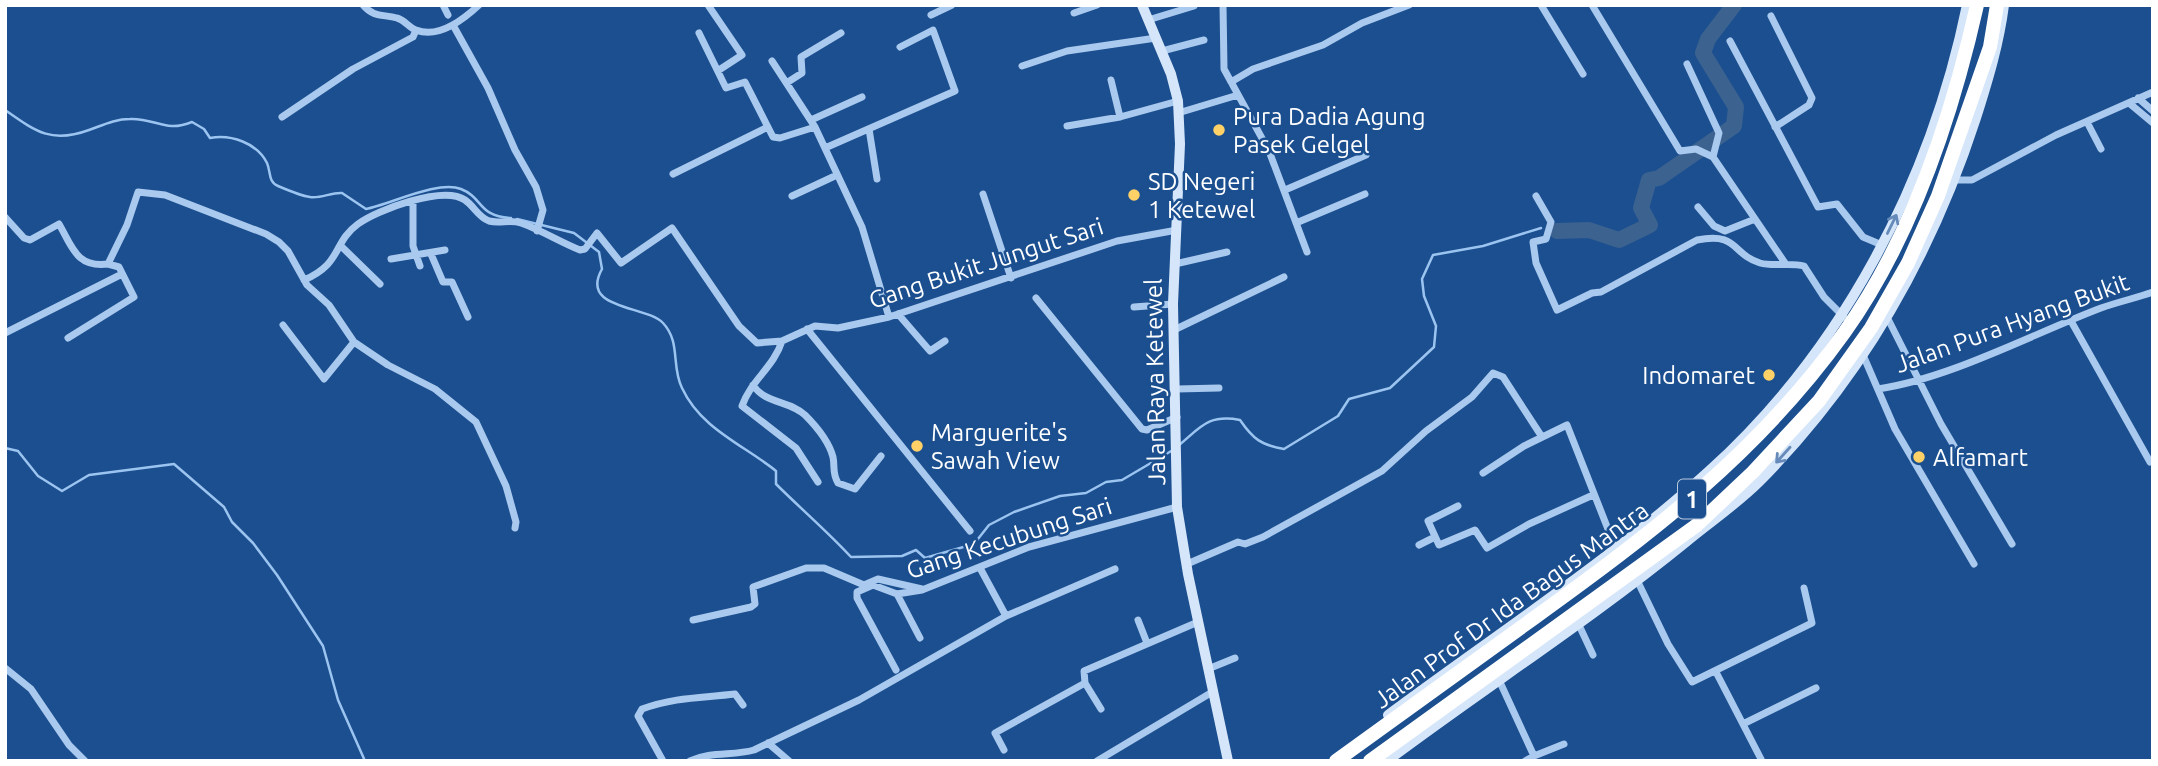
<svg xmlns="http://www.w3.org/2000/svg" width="2158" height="766" font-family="Ubuntu,sans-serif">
	<rect width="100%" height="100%" fill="#1b4f8f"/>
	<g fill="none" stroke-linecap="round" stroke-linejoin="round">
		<!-- stream -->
		<path stroke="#9cc4f0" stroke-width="2.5" d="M5 110C35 131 51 144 89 130 103 125 115 119 130 119 156 118 165 133 192 122L204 129 210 138C231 134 257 143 267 163 271 172 268 182 278 186 285 189 303 196 310 197 320 199 332 192 342 193L366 209C391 204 438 180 461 189 484 198 477 216 511 218
			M517 219 574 233 599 252 602 269C579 310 646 305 663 323 681 342 671 366 682 388 701 429 744 445 776 471V484C801 509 827 531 851 557L902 556 916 550 925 558 974 544 989 525 1014 512 1060 496 1086 493 1106 482 1122 480 1173 450
			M1178 446C1201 427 1208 414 1240 420 1253 439 1261 445 1284 449L1338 416 1349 399 1390 388 1434 347 1436 326 1424 296 1422 279 1433 255 1483 246 1541 228
			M5 448 18 451 38 476 62 491 89 475 174 464 224 507 232 522 253 543 277 575 323 646 338 700 365 761"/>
		<!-- river -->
		<path stroke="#3c6290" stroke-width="16" d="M1557 231 1589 230 1619 240 1650 225 1641 208 1649 180 1659 178 1734 126 1736 107 1703 53 1708 39 1734 5"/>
		<!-- street -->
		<path stroke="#a9c9ee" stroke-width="7" d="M363 5C374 18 383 14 397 18 405 20 409 28 416 30 438 39 464 19 479 5
			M443 5 448 15
			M708 5 742 55 719 70
			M1223 5 1224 69 1269 151 1307 252
			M1541 5 1583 74
			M1592 5 1680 151 1696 149 1713 157 1785 263
			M1074 13 1097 5
			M931 15 952 5
			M1771 16 1812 98 1809 105 1775 127
			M1148 20 1194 6
			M453 25 488 88 515 150 536 187 543 210 537 231
			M699 33 726 88 745 82 773 137 780 138 815 127
			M1730 41 1818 207 1837 204 1863 237 1882 245
			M1162 51 1204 40
			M772 61 815 127 862 227 889 317
			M1687 64 1719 133 1713 157
			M1022 66 1067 51 1156 38
			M1111 80 1120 117
			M788 82 802 73 801 57 841 33
			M1231 82 1253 69 1323 45 1362 23 1409 5
			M2138 98 2153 111
			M2129 103 2153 123
			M1178 113 1238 95
			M282 117 353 69 413 37 416 30
			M811 120 862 97
			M2087 122 2101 149
			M1067 126 1120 117 1178 101
			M869 129 877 179
			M825 148 955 91 933 30 900 47
			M673 174 768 127
			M1956 180H1972L2056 135 2153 92
			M1285 190 1366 155
			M983 194 1011 278
			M792 196 837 175
			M1536 196 1551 222 1546 239 1533 242 1536 263 1557 310 1592 293 1601 292 1697 240C1739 232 1731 254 1760 263 1774 267 1790 262 1804 266L1824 297 1844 317
			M413 202V246L420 266
			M1698 207 1714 226 1725 231 1755 219
			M5 217 24 238 30 240 59 224C72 246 76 268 108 264L127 225 138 192 165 195 266 234 279 242 288 251 307 285 329 305 354 342 388 365 435 389 476 422 506 486 516 522 515 528
			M1296 223 1365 194
			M342 247 380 284
			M431 254 443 282H452L468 317
			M391 259 445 250
			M1175 264 1227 252
			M304 280C343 263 332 243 358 224 377 210 443 185 465 200 474 206 478 217 489 221 500 224 510 219 521 223 541 230 560 242 580 250L585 249 597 233 621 263 672 228 739 326 757 343 782 341 815 326 838 328 889 317 1117 241 1177 230
			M1036 298 1142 429 1147 430 1177 417
			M1134 307 1173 304
			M898 314 930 351 945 341
			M1888 319 1941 424 2012 544
			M2071 321 2150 462
			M283 325 324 379 354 342
			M807 329 970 531
			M1174 330 1284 277
			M5 333 122 274
			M68 338 134 297 119 267 108 264
			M782 341C774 367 751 380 742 406L796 448 818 482
			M1863 355 1895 429 1974 564
			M753 385C765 404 789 400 805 415 816 426 829 442 833 457 835 467 832 473 838 483L855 489 881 456
			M1177 389 1219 388
			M1878 389C1951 378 2032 334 2101 308 2118 302 2136 298 2153 292
			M1483 473 1524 446 1567 425 1617 552
			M1458 506 1428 521 1439 545 1475 530 1487 548 1529 524 1593 495
			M1419 545 1435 537
			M1187 564 1238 542 1245 544 1263 537 1382 471 1426 431 1472 397 1493 373 1503 377 1542 437
			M980 568 1006 616
			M1636 578 1668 644 1692 682 1812 623 1804 588
			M897 594 920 638
			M693 620 751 607 755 604 753 587 806 568H824L864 585 878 579 922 589
			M1138 620 1147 643
			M1578 623 1593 655
			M5 668 31 689 69 745 85 761
			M1208 669 1235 658
			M896 670 857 598V592L873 585 897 594 922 590 1029 547 1177 507
			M1716 672 1762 761
			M1499 680 1534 756 1525 761
			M1101 709 1085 683 1084 671 1198 622
			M1743 724 1816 688
			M768 743 789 761
			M1004 750 995 733 1085 683
			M1534 756 1564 744
			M663 761 638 716 642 709C675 697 701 698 735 694L743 705
			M690 761C711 751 733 756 754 750L859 700 1006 616 1115 569
			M1097 761 1214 691"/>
		<!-- secondary -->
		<path stroke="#d6e6fa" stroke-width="10" d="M1142 5 1171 74 1178 101 1180 144 1173 304 1177 507 1188 574 1228 761
			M1388 715C1494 636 1611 560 1709 471 1843 350 1931 181 1967 5
			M1387 761C1486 687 1590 620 1686 542 1710 522 1737 504 1759 482 1861 379 1932 254 1976 118 1988 80 1999 44 2004 5"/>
		<!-- highway -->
		<path stroke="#fff" stroke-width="14" d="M1336 761C1402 713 1468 666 1534 618 1652 533 1758 453 1844 333 1911 239 1952 116 1977 5
			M1370 761 1697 525 1753 472 1819 401 1871 328 1908 263 1938 196 1990 47 1997 5"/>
	</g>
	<!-- one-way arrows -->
	<defs><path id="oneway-shaft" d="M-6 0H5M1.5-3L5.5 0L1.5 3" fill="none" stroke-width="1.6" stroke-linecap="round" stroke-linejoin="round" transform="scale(1.75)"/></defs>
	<g stroke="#668bba">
		<use href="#oneway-shaft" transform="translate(1892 224) rotate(-64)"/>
		<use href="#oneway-shaft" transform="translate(1783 455) rotate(132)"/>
	</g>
	<!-- markers -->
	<g fill="#ffd166" stroke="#1b4f8f" stroke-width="2.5">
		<circle cx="1219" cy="130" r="7"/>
		<circle cx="1134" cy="195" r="7"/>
		<circle cx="1769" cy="375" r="7"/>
		<circle cx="917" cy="446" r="7"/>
		<circle cx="1919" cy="457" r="7"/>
	</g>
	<g text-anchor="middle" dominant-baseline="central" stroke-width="5" stroke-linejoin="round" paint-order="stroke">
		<!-- shield labels -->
		<rect fill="#1b4f8f" stroke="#bbcadd" stroke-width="2" x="1678" y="479.5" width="28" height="39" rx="5"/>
		<g font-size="23" font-weight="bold" fill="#fff">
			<text x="1692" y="499">1</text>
		</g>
		<!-- poi labels -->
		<g font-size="24" fill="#fff" stroke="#1b4f8f" text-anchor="start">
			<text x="1233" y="116">Pura Dadia Agung<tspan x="1233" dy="28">Pasek Gelgel</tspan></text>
			<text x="1148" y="181">SD Negeri<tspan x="1148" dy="28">1 Ketewel</tspan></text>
			<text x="1755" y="375" text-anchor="end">Indomaret</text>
			<text x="931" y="432">Marguerite's<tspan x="931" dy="28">Sawah View</tspan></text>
			<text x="1933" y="457">Alfamart</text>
		</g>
		<!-- street labels -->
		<g font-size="24" fill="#fff" stroke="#1b4f8f">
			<text transform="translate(986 263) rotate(-18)">Gang Bukit Jungut Sari</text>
			<text transform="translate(2012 323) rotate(-20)">Jalan Pura Hyang Bukit</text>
			<text transform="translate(1155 382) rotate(-91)">Jalan Raya Ketewel</text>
			<text transform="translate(1009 538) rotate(-18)">Gang Kecubung Sari</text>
			<text transform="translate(1511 605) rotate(-36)">Jalan Prof Dr Ida Bagus Mantra</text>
		</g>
	</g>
	<!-- border -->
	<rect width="2158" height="766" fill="none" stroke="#ffffff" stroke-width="14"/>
</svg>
